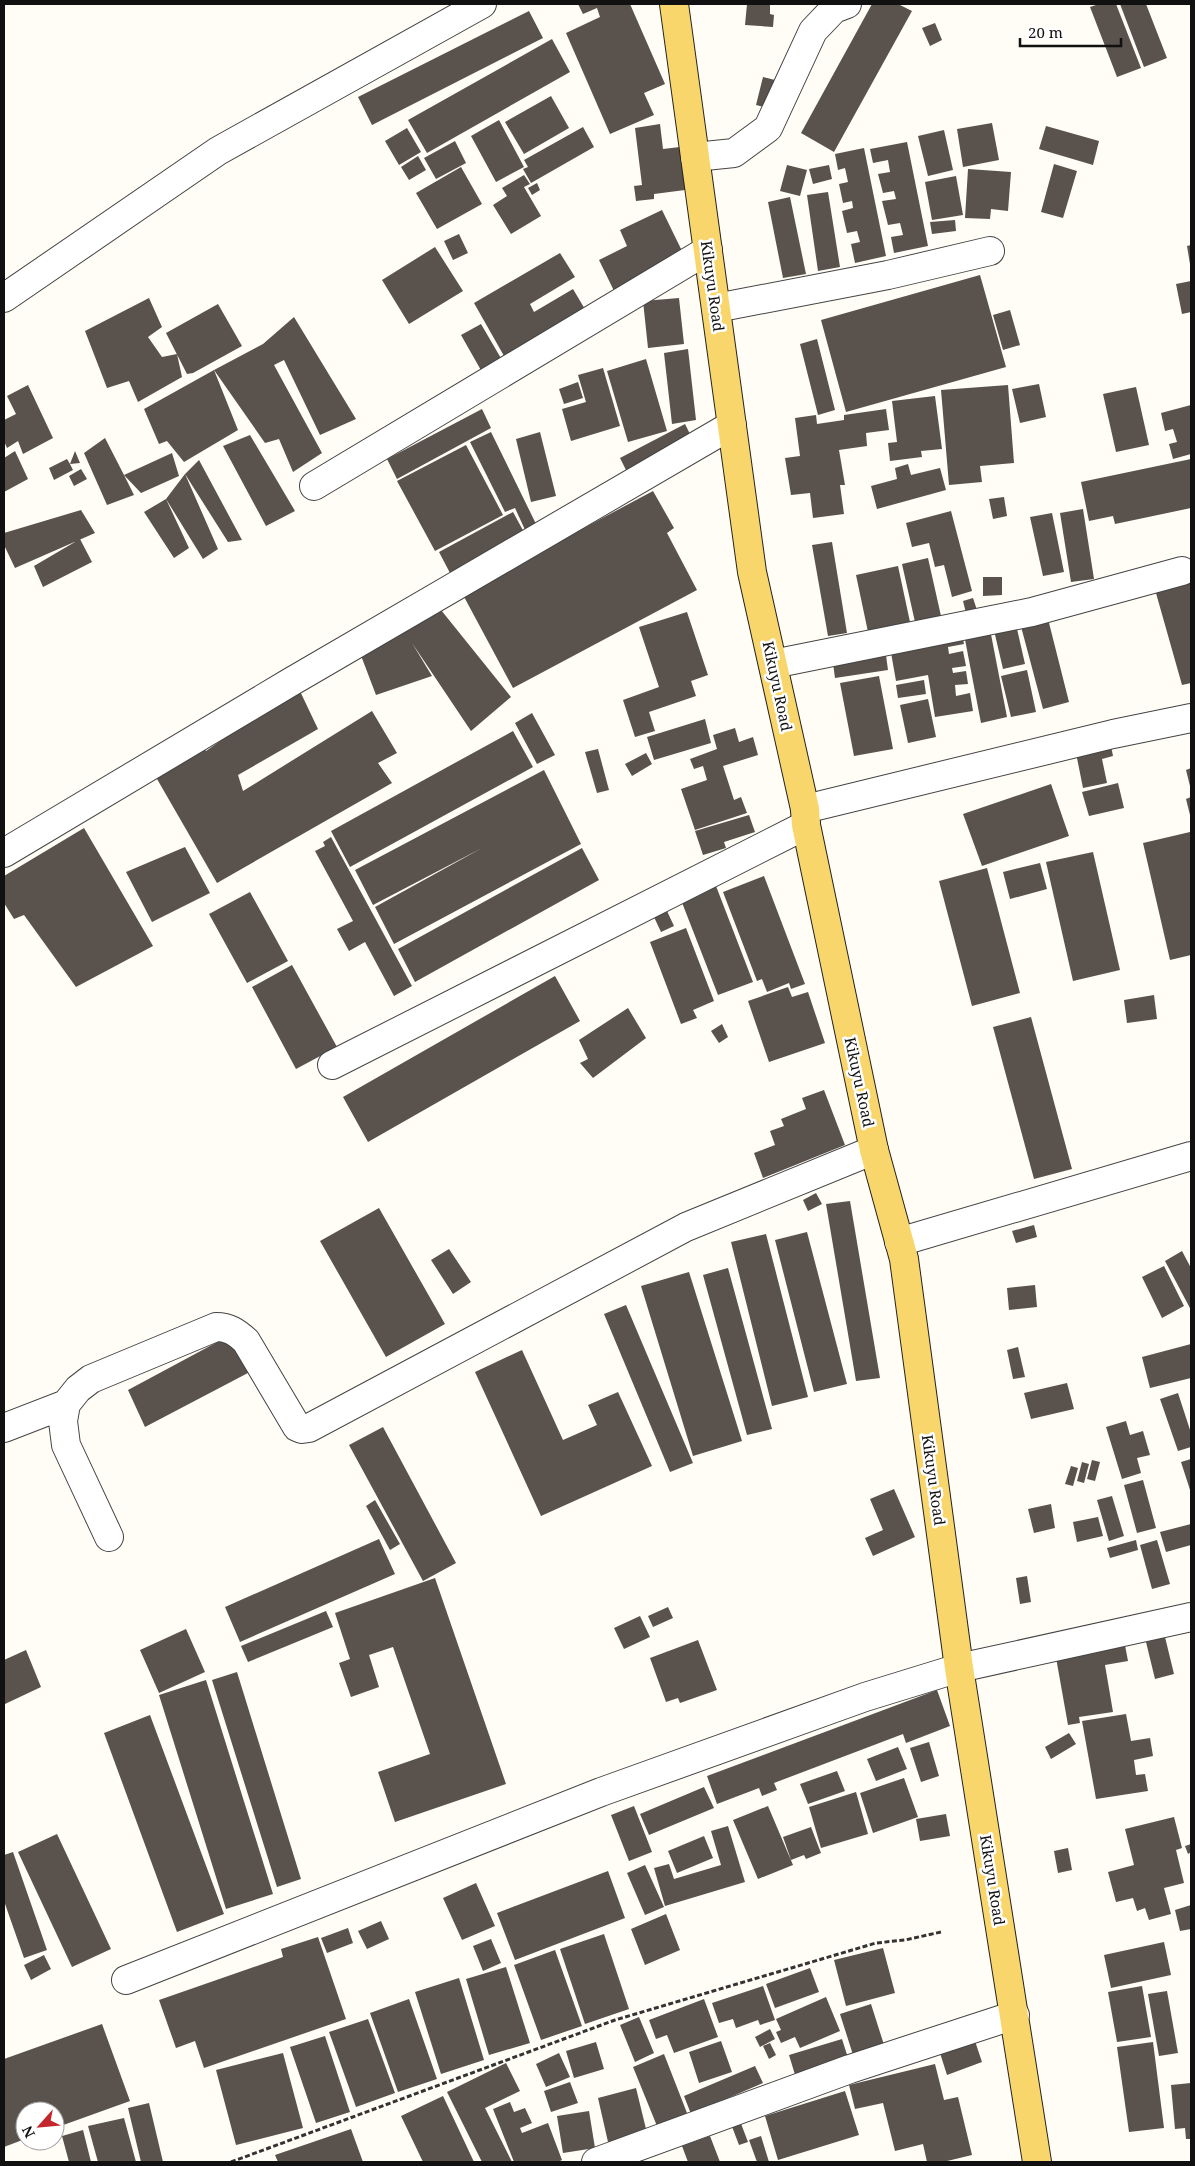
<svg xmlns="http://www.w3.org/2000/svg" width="1195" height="2166" font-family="'Noto Serif',serif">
	<rect width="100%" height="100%" fill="#fffdf5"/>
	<!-- building -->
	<path fill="#5a524d" d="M578 4H630L665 84 644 93 654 115 610 134 566 33 600 17 597 8 583 14Z
		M747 4H770V14L774 15 773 27 745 25Z
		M872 4H898L912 11 834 152 801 133Z
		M1099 4H1116L1141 68 1117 77 1090 7Z
		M1120 4H1146L1167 58 1144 67Z
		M529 11 543 38 372 125 358 97Z
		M935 23 942 40 930 46 922 28Z
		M552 39 570 72 427 153 408 120Z
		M763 77 779 81 772 109 756 105Z
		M551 96 569 128 524 154 505 122Z
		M499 120 524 167 496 182 471 136Z
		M992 123 999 160 963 167 957 129Z
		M660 124 663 149 680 147 685 190 654 194V199L636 201 634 186 642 185 635 128Z
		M1046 126 1099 141 1093 165 1039 149Z
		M583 127 594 147 531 183 523 169 528 167 524 160Z
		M407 128 421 152 399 165 385 141Z
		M944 130 953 170 928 176 918 136Z
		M455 141 466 163 436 179 424 158Z
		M907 142 928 246 894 253 891 237 903 235 900 223 888 225 882 201 896 199 894 191 883 193 878 174 890 172 888 160 873 163 870 149Z
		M864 148 886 256 855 263 851 244 860 242 857 231 847 233 842 211 853 208 852 201 843 203 839 184 848 182 845 168 838 170 835 154Z
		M418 156 426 170 409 180 401 167Z
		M1054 164 1077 171 1063 218 1041 212Z
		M787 165 807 170 800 196 780 191Z
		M829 165 832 179 813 184 809 169Z
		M461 167 482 204 437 229 416 193Z
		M968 169 1011 172 1008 211 991 209 990 219 965 218Z
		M524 175 530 184 524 187 541 216 511 234 493 205 507 196 502 188Z
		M956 176 963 215 932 220 925 182Z
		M537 183 540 190 532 195 528 188Z
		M828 192 840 267 818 271 807 195Z
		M790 197 806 274 783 278 768 202Z
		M662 210 683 253 617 297 599 260 627 246 620 230Z
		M955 220 956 231 932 234 930 222Z
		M459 234 468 253 453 260 444 241Z
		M1191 245V264H1190L1187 246Z
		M435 247 463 291 409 324 382 280Z
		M560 253 575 277 530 304 534 312 573 289 589 316 508 363 474 303Z
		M980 275 1006 367 846 412 821 320Z
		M1191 281V312L1182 314 1176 284Z
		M149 298 162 327 148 337 162 357 177 354 182 377 138 402 129 381 107 388 85 331Z
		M679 298 684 344 648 348 643 301Z
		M218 304 242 346 193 373 187 374 166 333Z
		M1010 310 1020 345 1003 350 993 315Z
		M294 317 356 419 320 435 284 360 274 365 322 453 293 472 279 439 265 443 214 370 263 344Z
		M481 324 502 360 482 372 461 335Z
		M817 339 835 410 818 415 800 344Z
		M688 349 696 420 672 424 664 353Z
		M646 359 667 431 628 442 607 371Z
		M603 368 620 426 571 441 562 409 586 402 578 375Z
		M214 370 238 430 184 462 167 441 159 444 144 409Z
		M578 382 583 398 564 404 559 389Z
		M1039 384 1046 417 1020 423 1012 389Z
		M28 385 53 438 23 454 18 441 7 448 4 441V420L16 414 7 396Z
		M1008 385 1014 463 980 466 982 482 949 485 941 390Z
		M1136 387 1149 445 1116 452 1103 394Z
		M935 396 942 449 921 451 922 457 890 461 888 443 897 442 892 401Z
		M1191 405V454L1173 459 1169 444 1177 442 1173 429 1165 431 1161 413Z
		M482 409 491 428 397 479 387 459Z
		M886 409 889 430 866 433 867 446 839 450 845 485H840L844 514 813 518 810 493 791 495 785 458 800 456 795 418 816 415 817 424 844 420V415Z
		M685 424 693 440 628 474 620 458Z
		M491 432 537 526 526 532 515 508 505 512 470 442Z
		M540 432 556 496 531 502 516 439Z
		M250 435 295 511 266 526 223 446Z
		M105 438 124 475 172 453 179 476 141 493 124 475 134 495 107 505 84 453Z
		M466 445 503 515 435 551 397 481Z
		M15 451 28 479 4 492V458Z
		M75 451 80 463 70 464 73 470 54 480 49 468 67 459 70 464Z
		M1191 459V508L1115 524 1113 516 1089 521 1081 482Z
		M199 460 242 540 228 542 185 474 218 549 203 559 166 499 185 474Z
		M908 464 911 475 940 468 946 490 877 509 871 486 897 479 895 468Z
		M81 469 87 479 74 486 69 476Z
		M653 491 674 528 667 533 697 590 513 688 462 593Z
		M1004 497 1007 516 993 519 989 499Z
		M166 499 189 548 174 558 144 512Z
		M1083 509 1094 579 1071 582 1060 513Z
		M81 510 95 533 15 568 4 545V533Z
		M951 511 972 591 952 597 944 565 935 567 929 543 912 547 906 523Z
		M513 512 525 534 450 573 439 552Z
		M1052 513 1064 572 1043 576 1030 517Z
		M80 539 92 562 43 587 34 566Z
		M832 542 847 633 828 636 812 545Z
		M928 558 941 616 915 622 902 564Z
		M898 566 910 622 868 632 856 575Z
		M1191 576V683L1182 685 1154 586Z
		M983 577H1002V595L983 596Z
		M973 598 977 610 966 613 963 601Z
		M441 610 511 697 471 731 412 643 432 676 376 695 360 653 402 627 405 632Z
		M1046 611 1069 702 1043 709 1019 619Z
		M687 612 708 675 691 681 696 696 649 712 655 731 635 737 623 700 659 687 639 627Z
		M1015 620 1025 664 1003 669 993 626Z
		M989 624 1007 717 981 723 963 629Z
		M962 635 964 644 948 647 949 654 963 651 966 666 952 668 953 673 966 671 968 684 955 685 956 696 970 693 973 711 935 717 928 675 896 681 890 647Z
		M885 648 888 670 835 678 832 656Z
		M1027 670 1036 712 1011 717 1001 676Z
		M879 676 893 749 854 756 840 683Z
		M924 680 926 694 898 698 896 685Z
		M298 687 318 729 238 775 243 791 372 711 397 753 378 763 392 783 217 883 153 772 196 739 206 751Z
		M928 699 936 737 908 743 900 705Z
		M532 713 555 755 537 764 515 723Z
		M705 719 711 743 654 760 647 737Z
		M735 728 739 742 753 737 758 755 723 766 734 800 741 797 747 813 695 830 681 789 707 780 703 766 694 769 690 759 717 749 713 735Z
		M513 731 533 767 350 867 331 831Z
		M1110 741 1113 756 1102 759 1107 783 1083 788 1075 748Z
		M598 749 609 790 597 793 585 752Z
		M646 753 652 764 632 776 625 764Z
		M1191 768V790L1186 770Z
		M544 770 581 844 394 944 375 907 482 848 373 905 355 870Z
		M1118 783 1124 808 1089 816 1082 792Z
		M1051 784 1069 836 982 866 963 814Z
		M1191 797V819L1186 799Z
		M749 815 755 832 724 842 726 848 703 855 695 831Z
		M84 828 153 946 76 987 24 915 14 919 4 903V876Z
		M1190 832 1191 955 1170 960 1143 843Z
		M331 837 412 986 394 996 365 942 349 951 337 929 353 921 315 851 325 846 323 842Z
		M185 847 210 893 152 922 126 872Z
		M582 848 599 880 415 982 398 949Z
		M1093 852 1120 970 1073 981 1046 862Z
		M1040 863 1047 889 1010 899 1003 872Z
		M987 868 1020 993 972 1006 939 881Z
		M764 876 805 984 791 989 789 983 767 992 762 979 757 981 723 892Z
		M716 886 753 982 718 995 681 900Z
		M250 892 288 961 247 983 209 914Z
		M667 911 674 926 661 932 654 917Z
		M686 928 714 1001 693 1010 697 1018 681 1024 650 942Z
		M292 965 337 1047 296 1069 252 987Z
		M555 976 580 1021 368 1142 343 1097Z
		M788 987 792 997 808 992 825 1043 769 1062 748 1001Z
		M1154 995 1157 1019 1127 1023 1124 1000Z
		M628 1008 646 1038 593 1078 580 1063 588 1059 579 1040Z
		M1031 1017 1072 1169 1034 1179 993 1027Z
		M722 1024 728 1037 719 1043 711 1031Z
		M824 1090 845 1145 763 1178 754 1153 775 1145 770 1131 784 1126 781 1119 806 1109 802 1098Z
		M816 1193 822 1204 808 1211 803 1200Z
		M850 1201 880 1378 856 1381 826 1204Z
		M379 1208 445 1324 386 1357 320 1241Z
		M1034 1225 1037 1237 1016 1243 1012 1231Z
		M807 1232 847 1384 814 1392 775 1240Z
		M766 1234 808 1397 772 1406 731 1242Z
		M449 1249 471 1282 453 1294 431 1260Z
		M1182 1251 1191 1268V1310L1165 1261Z
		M1164 1266 1184 1306 1162 1318 1142 1277Z
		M728 1268 772 1429 747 1435 703 1275Z
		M689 1272 742 1441 693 1456 641 1286Z
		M1035 1285 1037 1307 1009 1310 1007 1288Z
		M626 1305 693 1463 670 1472 604 1314Z
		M236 1332 261 1366 145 1427 128 1390Z
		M1191 1344V1378L1150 1388 1142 1357Z
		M1018 1347 1025 1377 1013 1379 1007 1350Z
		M522 1350 563 1440 597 1425 588 1405 618 1392 652 1466 541 1516 475 1372Z
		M1067 1383 1074 1409 1031 1419 1024 1393Z
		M1178 1393 1191 1433V1447L1178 1451 1160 1399Z
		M1126 1421 1130 1435 1143 1431 1150 1455 1137 1458 1141 1473 1122 1479 1106 1427Z
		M383 1427 456 1563 423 1581 349 1445Z
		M1191 1459V1493L1181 1462Z
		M1092 1460 1100 1462 1095 1481 1087 1479Z
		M1082 1462 1089 1464 1084 1483 1077 1481Z
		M1071 1466 1078 1468 1073 1486 1065 1484Z
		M1143 1480 1156 1528 1137 1533 1124 1485Z
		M894 1489 915 1537 873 1556 865 1538 883 1530 870 1499Z
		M1112 1496 1124 1536 1109 1541 1097 1500Z
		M375 1500 400 1544 390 1550 366 1506Z
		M1051 1504 1055 1528 1034 1533 1028 1509Z
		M1098 1517 1103 1536 1077 1542 1073 1522Z
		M1191 1524V1545L1166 1552 1160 1532Z
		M379 1539 395 1574 240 1642 225 1607Z
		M1136 1540 1138 1550 1110 1558 1107 1548Z
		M1157 1540 1170 1584 1152 1589 1140 1545Z
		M1027 1576 1031 1602 1020 1604 1016 1578Z
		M435 1578 506 1784 395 1822 378 1772 430 1754 393 1647 369 1655 379 1687 351 1697 339 1663 350 1659 335 1613Z
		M668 1607 673 1618 653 1627 648 1616Z
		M326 1611 333 1627 248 1662 241 1646Z
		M640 1616 650 1637 624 1649 614 1628Z
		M186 1629 205 1672 159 1693 140 1650Z
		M1165 1637 1174 1674 1155 1679 1146 1642Z
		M698 1640 717 1690 680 1703 678 1698 666 1702 650 1658Z
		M1124 1640 1128 1661 1105 1665 1113 1712 1079 1717 1080 1723 1068 1725 1055 1652Z
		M26 1650 41 1687 5 1704 4 1660Z
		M237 1672 301 1879 277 1887 212 1680Z
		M206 1680 273 1894 226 1909 159 1695Z
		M937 1690 950 1726 906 1743 903 1734 774 1783 777 1790 762 1796 759 1788 717 1804 707 1776Z
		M1126 1714 1131 1741 1150 1738 1153 1756 1134 1760 1136 1775 1145 1774 1148 1791 1096 1799 1082 1721Z
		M150 1715 224 1914 177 1932 104 1733Z
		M1069 1733 1076 1744 1051 1759 1045 1747Z
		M929 1742 939 1776 921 1782 910 1748Z
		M898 1747 907 1769 876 1781 867 1759Z
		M837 1771 845 1791 808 1804 800 1784Z
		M904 1778 918 1817 873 1833 860 1793Z
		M704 1787 714 1808 649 1835 640 1814Z
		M856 1792 868 1834 821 1848 809 1807Z
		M634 1806 652 1852 629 1861 611 1815Z
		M768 1806 793 1865 758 1879 733 1820Z
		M946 1814 950 1836 920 1841 916 1819Z
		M1174 1817 1182 1848 1176 1850 1184 1883 1164 1888 1171 1914 1149 1920 1145 1908 1137 1911 1133 1898 1116 1902 1108 1872 1134 1865 1125 1829Z
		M728 1826 745 1882 665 1906 654 1868 669 1864 674 1879 721 1865 711 1831Z
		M811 1827 821 1853 806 1859 804 1855 791 1860 783 1837Z
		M57 1834 111 1949 72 1967 18 1852Z
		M704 1836 713 1858 677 1873 668 1851Z
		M1191 1844V1852L1188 1854 1185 1846Z
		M1068 1848 1072 1870 1058 1873 1054 1851Z
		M13 1852 47 1950 24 1958 4 1901V1855Z
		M645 1865 664 1907 645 1915 627 1873Z
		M608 1871 625 1918 515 1960 497 1913Z
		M476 1883 495 1926 462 1940 443 1898Z
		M1191 1905V1929L1180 1931 1175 1910Z
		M666 1914 680 1950 645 1965 631 1929Z
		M381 1921 389 1939 367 1949 358 1931Z
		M348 1928 353 1943 327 1953 321 1938Z
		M604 1934 629 2009 585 2024 560 1949Z
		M318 1937 346 2019 204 2068 195 2041 176 2048 159 2000 283 1957 281 1949Z
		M491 1939 501 1963 483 1971 473 1946Z
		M1164 1942 1171 1975 1111 1988 1104 1955Z
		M883 1948 895 1993 846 2006 834 1960Z
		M555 1950 582 2026 541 2040 514 1965Z
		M44 1955 51 1969 31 1980 24 1965Z
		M506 1967 530 2043 489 2055 466 1979Z
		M810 1968 819 1992 775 2008 766 1984Z
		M459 1978 484 2060 441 2074 415 1992Z
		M763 1986 775 2020 760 2025 758 2020 736 2028 733 2019 719 2023 712 2003Z
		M1142 1986 1151 2037 1117 2042 1108 1992Z
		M1167 1991 1178 2053 1159 2056 1148 1994Z
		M826 1997 840 2031 800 2048 795 2037 781 2043 776 2032 781 2030 776 2019Z
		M409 1999 437 2079 398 2092 370 2013Z
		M704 1999 718 2037 674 2053 667 2035 656 2039 649 2020Z
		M871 2004 885 2048 854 2058 840 2014Z
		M639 2017 654 2053 635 2062 620 2025Z
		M368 2019 395 2093 356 2107 329 2032Z
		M102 2024 130 2101 55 2128V2111H25V2139L4 2147V2059Z
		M770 2029 775 2039 760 2047 755 2037Z
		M325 2036 350 2112 316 2123 290 2047Z
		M842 2039 849 2061 796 2078 789 2055Z
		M721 2041 732 2072 699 2083 689 2052Z
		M975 2041 982 2062 947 2075 940 2053Z
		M596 2042 604 2069 574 2078 566 2051Z
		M1153 2042 1164 2128 1129 2132 1117 2047Z
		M770 2043 776 2055 769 2059 763 2046Z
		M283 2053 303 2128 236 2145 216 2070Z
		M559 2053 570 2077 546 2087 536 2064Z
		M664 2054 687 2113 657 2126 633 2067Z
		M506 2063 520 2091 485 2108 512 2162H482L447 2092Z
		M935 2064 944 2100 958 2097 972 2155 943 2162H927L923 2144 895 2151 883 2103 855 2109 849 2085Z
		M755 2066 763 2083 691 2114 684 2096Z
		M570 2082 578 2103 551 2112 544 2091Z
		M1191 2083V2139H1186L1185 2128 1175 2129 1171 2085Z
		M636 2088 647 2133 608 2142 598 2098Z
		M845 2091 859 2135 778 2160 765 2116Z
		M443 2096 474 2162H423L401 2116Z
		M510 2102 514 2112 525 2108 532 2123 520 2128 522 2133 548 2123 562 2160 558 2162H514L493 2109Z
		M149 2103 163 2162H141L128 2108Z
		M589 2111 595 2148 563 2153 557 2116Z
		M124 2118 136 2162H98L88 2126Z
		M740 2121 748 2142 739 2145 731 2124Z
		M351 2129 363 2162H278L275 2155Z
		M83 2130 91 2162H69L62 2136Z
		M710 2136 720 2162H688L682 2146Z
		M761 2136 769 2162H757L749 2140Z"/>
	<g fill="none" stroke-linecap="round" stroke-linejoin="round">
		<!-- minor casing -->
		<g stroke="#444" stroke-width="30">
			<path id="minor" d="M695 157 734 153 768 128 813 31 834 9 847 4
				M4 298 218 151 482 4
				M716 308 888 275 990 251
				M314 486 708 250
				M773 664 1032 612 1182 571
				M805 809 1113 734 1191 718
				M4 853 289 683 732 425
				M332 1065 806 825
				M899 1242 1191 1156
				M4 1428 66 1404
				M109 1537 66 1445 63 1421 66 1404 78 1389 91 1379 216 1327C229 1327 236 1332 246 1341L297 1427 302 1429 309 1428 686 1227 874 1150
				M126 1980 601 1792 865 1697 959 1668 1191 1617
				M596 2162 850 2069 1015 2015"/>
		</g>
		<!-- major casing -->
		<g stroke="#222" stroke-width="30">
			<path id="major" d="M674 4 752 572 805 809 806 825 874 1150 904 1259 959 1668 1037 2162"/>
		</g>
		<!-- path -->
		<path stroke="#333" stroke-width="3" stroke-dasharray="5 2.5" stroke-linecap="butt" d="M231 2162 615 2020 876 1943 905 1940 941 1932"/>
		<!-- minor -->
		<use href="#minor" stroke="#fff" stroke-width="28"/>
		<!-- major -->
		<use href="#major" stroke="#f9d66b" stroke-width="28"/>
	</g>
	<g text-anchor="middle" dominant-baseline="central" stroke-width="5" stroke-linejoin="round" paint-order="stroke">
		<!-- street labels -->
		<g font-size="15" fill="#111" stroke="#fff">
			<text transform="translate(713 286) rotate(82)">Kikuyu Road</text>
			<text transform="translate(778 686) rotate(78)">Kikuyu Road</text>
			<text transform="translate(860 1082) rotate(78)">Kikuyu Road</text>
			<text transform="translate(934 1480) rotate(82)">Kikuyu Road</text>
			<text transform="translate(993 1880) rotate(81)">Kikuyu Road</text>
		</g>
	</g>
	<!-- border -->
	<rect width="1195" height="2166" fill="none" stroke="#111111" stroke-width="10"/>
	<!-- north arrow -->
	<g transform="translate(40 2126) rotate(243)"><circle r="24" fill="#ffffff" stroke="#a0a0a0"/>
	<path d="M0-4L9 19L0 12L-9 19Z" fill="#c4262e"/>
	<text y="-8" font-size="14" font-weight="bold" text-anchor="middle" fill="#111111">N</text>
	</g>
	<!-- scale -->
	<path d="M1020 38v8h101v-8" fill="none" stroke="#111111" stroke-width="2.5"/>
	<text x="1028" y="38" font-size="15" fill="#111111" stroke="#ffffff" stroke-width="4" paint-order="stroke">20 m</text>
</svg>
